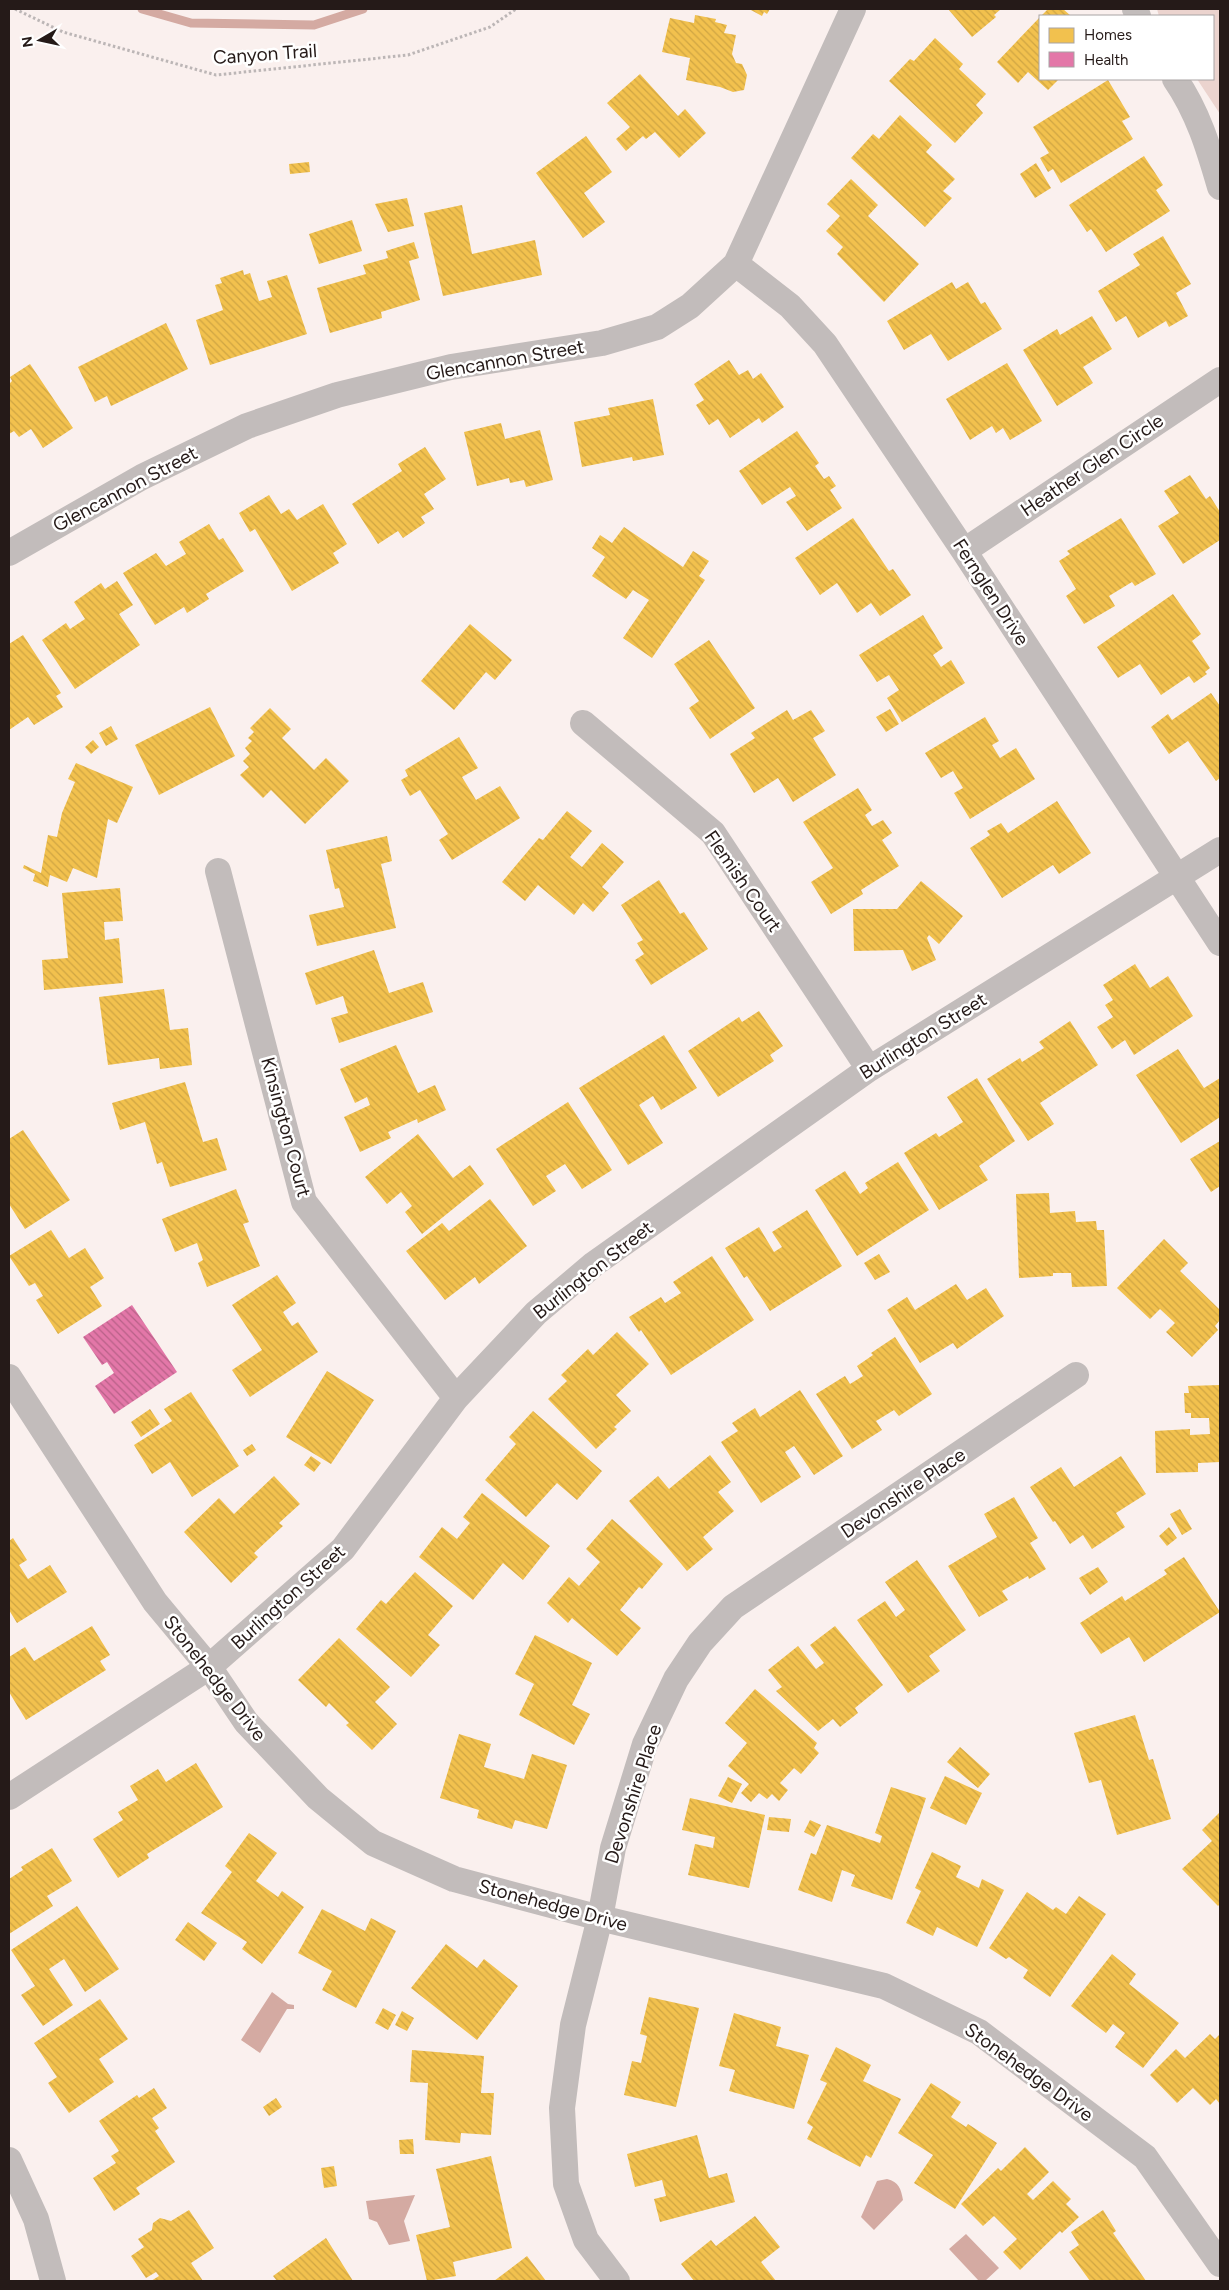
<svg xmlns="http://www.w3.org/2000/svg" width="1229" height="2290" font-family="Figtree,sans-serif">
	<defs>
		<pattern id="homes-back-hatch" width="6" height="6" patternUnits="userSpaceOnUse" patternTransform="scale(1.25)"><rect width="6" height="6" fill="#f2c14e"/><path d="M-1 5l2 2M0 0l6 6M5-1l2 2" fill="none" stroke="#cfa543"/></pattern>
		<pattern id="health-back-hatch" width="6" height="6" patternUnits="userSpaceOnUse" patternTransform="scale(1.25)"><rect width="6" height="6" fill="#e377a8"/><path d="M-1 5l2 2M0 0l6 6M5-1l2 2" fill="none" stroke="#b86188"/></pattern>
	</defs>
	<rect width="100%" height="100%" fill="#faf0ee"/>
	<!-- green -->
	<path fill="#ebd3ce" d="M1157 9H1220V114L1197 79H1213V16H1159Z"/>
	<!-- water -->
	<path fill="#d4aaa2" d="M272 1992 288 2004 294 2005V2009H287L260 2053 241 2040Z
		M887 2179C899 2182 901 2189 903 2200L874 2230 861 2217 877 2181Z
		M415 2195 404 2221 410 2241 389 2245 377 2222 369 2219 366 2201Z
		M966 2234 999 2268 985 2281H979L949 2249Z"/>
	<!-- homes -->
	<path fill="url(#homes-back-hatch)" d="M749 9H770L767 14 764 12 762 16Z
		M948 9H1001L994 15 996 17 972 37Z
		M1048 9H1063L1071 16H1041Z
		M695 15 716 19 715 22 727 25 724 33 736 35 732 54 736 63 742 64 747 75 744 90 733 92 720 87 686 80 690 58 662 52 670 18 694 23Z
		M1040 17V79H1059L1048 90 1028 72 1018 83 997 62Z
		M935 38 963 64 959 69 986 94 976 105 983 113 955 143 889 81 910 59 914 61Z
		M640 74 678 116 685 109 706 133 679 158 655 132 646 139 643 136 626 151 616 139 630 127 607 103Z
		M1108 80 1130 117 1122 121 1133 139 1061 183 1053 169 1048 172 1040 158 1049 153 1033 127Z
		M900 115 932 145 926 152 955 179 943 191 952 198 925 227 851 158 873 134 879 139Z
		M586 136 612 172 584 193 605 222 583 238 536 173Z
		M1144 156 1163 185 1156 190 1170 211 1106 252 1091 229 1087 232 1069 205Z
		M309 162 310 172 290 174 289 164Z
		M1036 163 1051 188 1035 198 1020 174Z
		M851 179 878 205 868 216 919 264 884 302 837 254 843 247 826 231 840 216 827 204Z
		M407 198 414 226 388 232 375 204Z
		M462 205 472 254 535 240 542 275 443 296 424 213Z
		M352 220 362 251 319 264 309 234Z
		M1163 236 1191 284 1176 293 1188 316 1169 327 1166 321 1138 338 1126 316 1116 322 1098 291 1140 265 1133 254Z
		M414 242 419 258 409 261 420 300 381 312 382 318 330 333 317 288 366 274 363 265 388 258 386 251Z
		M243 270 244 275 250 273 259 301 272 297 267 281 287 275 307 334 210 365 196 320 223 310 215 285 222 283 220 278Z
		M952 282 956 289 968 282 981 304 985 302 1002 329 948 361 931 334 904 350 887 321Z
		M1092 316 1112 349 1083 367 1093 383 1057 406 1023 350 1057 329 1060 335Z
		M166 323 188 369 111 406 107 396 95 402 78 367Z
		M729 360 739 375 748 370 753 379 761 373 784 407 762 423 759 418 730 438 718 419 709 425 696 405 704 400 694 384Z
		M1007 363 1042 421 1010 440 1003 428 996 433 992 426 970 440 946 399Z
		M30 364 73 428 43 448 31 429 19 437 14 431 9 434V384L12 381 10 377Z
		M653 399 664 455 633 461 632 457 582 467 574 422 610 415 608 408Z
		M501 423 505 439 540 430 553 480 526 487 524 480 510 483 509 478 477 486 464 432Z
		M797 431 819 463 815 466 824 479 829 476 836 486 830 490 842 508 807 531 786 502 796 496 790 487 762 505 739 471Z
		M425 447 446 479 424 494 434 509 421 517 425 523 403 538 398 531 378 544 352 504 402 471 398 464Z
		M1190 475 1206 499 1210 496 1220 512V540L1183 564 1158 526 1179 513 1164 491Z
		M269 495 281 514 289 509 297 520 323 504 347 544 333 553 339 563 292 591 255 529 250 532 239 513Z
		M853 518 889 571 893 569 911 595 880 616 871 603 857 613 837 583 820 595 795 558Z
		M1121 518 1156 574 1135 586 1132 582 1109 596 1115 606 1084 624 1066 596 1076 589 1059 561 1070 554 1067 551Z
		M209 524 219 540 223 538 244 571 206 594 209 599 187 613 184 607 155 625 123 573 156 553 166 566 186 554 179 542Z
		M624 527 683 567 693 551 709 561 699 576 705 580 652 658 623 638 649 600 633 590 626 599 592 576 605 557 592 548 600 535 612 543Z
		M117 581 133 605 119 614 140 645 75 689 42 640 66 623 70 629 85 619 74 602 101 583 105 589Z
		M1173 594 1201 634 1192 641 1210 668 1205 672 1207 674 1194 683 1189 676 1161 695 1140 664 1118 678 1097 647Z
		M923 615 943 648 933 655 941 667 951 660 965 683 902 722 887 698 899 690 889 675 877 682 859 655Z
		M470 624 512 660 495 680 486 672 454 710 421 681Z
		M23 635 61 693 56 696 63 707 34 725 28 717 9 730V644Z
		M709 640 755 708 710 739 689 708 699 701 674 664Z
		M1211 693 1220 706V778L1216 781 1188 741 1169 754 1151 727 1168 714 1172 720Z
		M210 707 235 756 159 795 135 745Z
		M270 708 291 729 282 738 314 770 326 758 349 781 305 824 271 790 263 798 240 775 249 767 243 761 250 754 245 748 252 741 248 738 254 732 250 728Z
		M890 709 899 724 886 732 876 717Z
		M787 710 793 720 811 710 825 731 813 738 836 775 793 802 778 778 754 793 730 754 755 738 751 733Z
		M985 717 999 741 992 745 1000 758 1016 748 1035 779 970 819 954 793 963 788 953 771 941 778 925 753Z
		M111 726 118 739 106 746 99 733Z
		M459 737 478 768 462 777 476 800 500 786 520 818 452 860 439 840 448 834 420 790 410 796 401 780 408 776 405 770Z
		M93 740 99 747 91 754 85 747Z
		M76 763 133 787 117 823 108 819 97 878 73 868 67 882 50 875 48 887 33 881 35 874 23 868 24 865 41 873 48 835 57 837 62 813 75 782 68 779Z
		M858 788 872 810 865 815 872 826 883 820 892 833 882 840 899 866 861 890 863 894 831 914 811 882 833 868 803 822Z
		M1057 801 1091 853 1059 874 1053 865 1002 898 970 848 990 835 987 831 1001 823 1008 833Z
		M567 811 592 831 570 857 582 867 602 843 624 862 602 887 609 893 593 912 583 903 574 915 538 885 525 901 502 882 539 838 543 840Z
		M387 836 392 861 381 864 396 928 317 946 309 915 344 907 339 888 335 889 326 850Z
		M659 880 680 914 684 912 708 949 651 985 635 960 644 954 637 943 643 940 621 905Z
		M921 881 963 916 939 944 929 935 927 938 936 960 912 971 903 950 854 951 853 909H897Z
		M120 888 123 921 104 922 105 940 119 938 123 983 44 990 42 960 68 958 62 893Z
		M374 950 389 993 423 982 433 1012 339 1043 331 1018 348 1013 343 996 316 1005 305 973Z
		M1135 964 1150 988 1168 976 1193 1016 1134 1055 1125 1040 1112 1049 1097 1027 1113 1017 1105 1005 1113 1000 1103 985Z
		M164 989 170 1030 188 1028 192 1065 160 1069 159 1058 108 1065 99 997Z
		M759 1011 783 1046 770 1055 774 1061 718 1097 688 1051 739 1017 742 1022Z
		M1070 1021 1098 1065 1040 1103 1054 1124 1028 1141 987 1079 1020 1058 1022 1062 1044 1048 1039 1042Z
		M664 1035 697 1088 661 1110 653 1096 639 1105 663 1143 628 1165 579 1088Z
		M396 1045 418 1093 435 1085 446 1110 418 1123 417 1119 388 1132 391 1138 360 1152 344 1117 370 1105 367 1097 355 1103 340 1069Z
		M1178 1049 1204 1088 1220 1078V1117L1181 1143 1136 1075Z
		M977 1078 1015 1141 979 1166 988 1180 939 1210 904 1153 936 1133 939 1137 963 1122 947 1097Z
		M185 1082 203 1142 217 1138 227 1170 170 1187 162 1162 157 1164 145 1122 120 1130 112 1103Z
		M568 1102 612 1170 582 1189 565 1164 546 1176 556 1191 533 1206 496 1149Z
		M23 1130 70 1200 25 1229 9 1204V1139Z
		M418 1134 453 1178 470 1165 484 1184 422 1234 405 1212 412 1206 401 1192 387 1204 365 1177Z
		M1220 1141V1186L1211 1192 1190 1159Z
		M898 1162 929 1210 857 1256 815 1190 845 1171 860 1194 868 1188 865 1183Z
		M236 1189 249 1222 243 1224 260 1266 207 1287 198 1263 203 1260 197 1243 175 1252 162 1219Z
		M1049 1193 1050 1213 1075 1211 1076 1222 1096 1221 1097 1230H1104L1107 1286 1072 1287 1071 1273H1053V1276L1019 1278 1016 1194Z
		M490 1199 527 1246 479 1284 475 1277 445 1300 406 1251 442 1223 449 1231Z
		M807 1210 842 1266 770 1311 747 1276 744 1278 725 1248 759 1227 774 1252 782 1247 772 1232Z
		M51 1230 69 1258 85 1248 104 1278 90 1287 102 1306 58 1334 36 1300 43 1296 35 1283 29 1286 9 1256Z
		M1164 1239 1188 1263 1180 1271 1220 1310V1320L1215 1326 1218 1330 1192 1357 1166 1332 1175 1323 1160 1309 1150 1319 1117 1288Z
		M879 1254 890 1272 875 1280 864 1263Z
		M712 1256 754 1320 671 1375 641 1330 639 1332 629 1317 661 1297 665 1303 681 1293 673 1282Z
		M277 1275 296 1303 283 1312 292 1326 298 1322 318 1352 250 1397 232 1370 262 1350 232 1305Z
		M956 1284 967 1300 986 1288 1004 1316 957 1349 953 1343 920 1363 887 1310 907 1297 915 1310Z
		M617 1332 649 1364 616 1395 631 1411 614 1427 617 1429 596 1449 548 1399 567 1381 561 1375 588 1349 593 1355Z
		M895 1337 932 1394 899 1416 894 1410 876 1421 882 1430 852 1449 816 1394 845 1376 850 1384 863 1376 857 1366 873 1355 871 1353Z
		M327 1371 374 1400 331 1464 286 1437Z
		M1220 1385V1462L1198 1463V1472L1156 1473 1155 1431 1190 1429V1435L1210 1434 1209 1418H1191V1413H1185L1184 1393H1189L1188 1386Z
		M800 1390 843 1456 814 1475 794 1446 785 1452 801 1477 761 1503 721 1442 738 1431 732 1423 755 1408 760 1417Z
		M191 1392 239 1466 192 1497 170 1462 152 1474 134 1445 172 1421 164 1409Z
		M150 1409 160 1424 141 1437 131 1422Z
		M533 1411 602 1471 577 1500 557 1483 526 1517 485 1480 516 1444 509 1437Z
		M252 1444 256 1450 247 1456 243 1450Z
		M710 1455 731 1482 718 1492 734 1511 703 1537 713 1549 687 1571 629 1501 658 1476 669 1489Z
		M311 1456 321 1463 314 1472 304 1465Z
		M1121 1456 1146 1494 1116 1513 1125 1527 1092 1549 1083 1535 1070 1544 1055 1521 1053 1522 1030 1487 1061 1467 1074 1487Z
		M274 1476 300 1504 279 1523 283 1526 254 1553 258 1557 231 1583 184 1532 219 1498 234 1514Z
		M482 1493 550 1546 523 1580 503 1563 473 1600 419 1557 442 1527 457 1539 470 1523 463 1517Z
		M1014 1497 1038 1538 1030 1543 1046 1569 1029 1579 1028 1576 1002 1591 1008 1600 979 1617 948 1566 997 1537 984 1514Z
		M1180 1509 1192 1529 1182 1535 1170 1514Z
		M612 1519 663 1564 642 1589 639 1587 620 1610 641 1628 617 1656 572 1618 568 1623 547 1603 569 1577 579 1586 600 1562 586 1549Z
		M1169 1527 1177 1538 1167 1546 1159 1536Z
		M13 1538 27 1560 19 1565 28 1579 50 1565 67 1592 17 1623 9 1610V1541Z
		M1184 1557 1220 1612 1144 1662 1129 1637 1101 1654 1080 1623 1122 1596 1125 1601 1167 1574 1164 1570Z
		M917 1560 966 1630 929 1656 940 1671 908 1693 857 1620 885 1601 896 1617 905 1610 885 1582Z
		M1098 1567 1108 1582 1090 1595 1079 1578Z
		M415 1572 453 1606 428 1635 440 1645 411 1677 356 1629 381 1600 386 1604Z
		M92 1626 110 1655 100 1661 106 1670 26 1720 9 1692V1657L25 1647 34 1661Z
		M835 1626 883 1685 855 1708 858 1713 840 1727 833 1719 818 1731 776 1691 782 1687 768 1670 798 1646 816 1669 824 1663 810 1645Z
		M535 1635 592 1663 572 1705 590 1714 574 1745 519 1715 534 1684 515 1674Z
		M339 1638 390 1687 375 1702 397 1724 372 1750 346 1725 349 1723 329 1703 326 1707 298 1680Z
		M755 1689 817 1743 814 1748 819 1753 801 1774 794 1768 780 1783 788 1790 779 1801 772 1794 767 1799 759 1793 751 1802 741 1793 749 1784 728 1766 747 1743 725 1723Z
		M1135 1715 1149 1760 1153 1759 1171 1819 1117 1835 1101 1780 1089 1783 1074 1733Z
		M459 1734 491 1744 484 1767 524 1779 532 1754 567 1765 547 1829 515 1820 512 1829 477 1818 479 1810 440 1798Z
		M960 1747 990 1774 978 1788 947 1762Z
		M196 1763 223 1807 147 1854 149 1858 118 1878 93 1839 123 1820 118 1812 138 1800 130 1786 158 1769 166 1782Z
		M945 1776 982 1793 966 1825 930 1808Z
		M728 1777 742 1784 732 1803 718 1796Z
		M891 1787 926 1798 892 1900 851 1886 855 1875 842 1870 832 1902 798 1890 811 1853 816 1855 827 1825 880 1843 882 1836 875 1833Z
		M690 1798 765 1815 749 1888 688 1875 695 1844 713 1848 715 1837 682 1830Z
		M1220 1812V1904L1218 1906 1182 1869 1212 1841 1202 1830Z
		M769 1817 791 1819 789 1832 767 1830Z
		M810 1820 821 1825 814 1837 804 1832Z
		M249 1833 277 1853 256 1881 278 1897 282 1891 304 1907 262 1964 242 1949 247 1942 201 1913 232 1872 225 1866Z
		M52 1848 72 1881 47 1896 53 1906 9 1934V1879L23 1870 21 1867Z
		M932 1852 961 1866 956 1877 979 1888 982 1879 1004 1890 977 1947 937 1927 933 1936 906 1923 921 1891 915 1888Z
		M1027 1892 1053 1910 1056 1907 1066 1914 1079 1896 1106 1914 1050 1997 1023 1978 1028 1970 1009 1957 1006 1959 989 1948Z
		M77 1906 119 1969 85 1992 64 1959 49 1969 73 2005 43 2026 21 1995 35 1986 11 1950Z
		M322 1909 365 1931 371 1918 396 1931 356 2008 322 1990 332 1971 298 1953Z
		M188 1922 217 1943 204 1961 175 1940Z
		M446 1944 477 1968 484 1959 518 1986 477 2040 411 1988Z
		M1112 1954 1136 1974 1129 1984 1179 2023 1143 2068 1115 2047 1125 2033 1113 2024 1106 2033 1071 2006Z
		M649 1997 699 2008 676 2107 624 2095 632 2061 641 2063 647 2036 640 2034Z
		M100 1999 128 2039 99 2059 114 2082 69 2113 48 2083 57 2077 34 2043Z
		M383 2008 396 2015 388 2030 375 2023Z
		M402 2011 414 2018 407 2031 395 2025Z
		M734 2013 781 2027 776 2046 809 2055 794 2109 729 2091 735 2070 719 2066Z
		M1210 2034 1215 2039 1220 2034V2104L1216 2099 1210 2105 1193 2088 1177 2103 1150 2075 1176 2049 1185 2058Z
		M836 2047 871 2065 863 2081 901 2099 871 2158 866 2155 860 2167 807 2139 813 2127 807 2123 827 2083 820 2080Z
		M412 2050 484 2056 481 2093H494L491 2135 461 2133 460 2143 425 2140 428 2083 410 2082Z
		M931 2083 961 2102 951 2117 966 2127 968 2124 997 2143 955 2209 914 2183 933 2155 898 2133Z
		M154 2088 167 2108 152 2118 159 2128 155 2131 175 2162 136 2188 140 2194 114 2211 93 2178 116 2163 111 2156 119 2151 99 2121 137 2095 139 2098Z
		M276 2098 282 2107 269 2116 263 2107Z
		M697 2135 709 2178 727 2173 735 2202 660 2222 654 2199 666 2196 662 2180 635 2187 627 2154Z
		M413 2139 414 2154H400L399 2140Z
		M1025 2147 1049 2172 1027 2194 1033 2200 1053 2181 1071 2199 1066 2204 1079 2217 1062 2233 1060 2231 1020 2270 1003 2252 1017 2239 994 2216 983 2226 961 2204 998 2168 1001 2171Z
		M491 2156 512 2248 453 2262 456 2276 427 2281 416 2235 450 2227 436 2169Z
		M334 2166 337 2186 324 2188 321 2168Z
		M189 2210 214 2248 191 2263 203 2281H151L159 2276 156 2272 146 2278 131 2256 144 2247 138 2239 152 2230 153 2223 160 2218 171 2221Z
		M1103 2210 1116 2231 1113 2233 1146 2281H1090L1069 2252 1079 2245 1071 2232Z
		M755 2216 780 2247 761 2262 776 2281H694L681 2264 711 2240 716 2246Z
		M326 2238 353 2281H277L273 2276Z
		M527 2256 546 2281H494Z"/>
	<!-- health -->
	<path fill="url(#health-back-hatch)" d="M132 1305 177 1372 114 1414 95 1386 114 1373 107 1362 102 1365 83 1337Z"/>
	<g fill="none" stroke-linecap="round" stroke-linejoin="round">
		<!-- stream -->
		<path stroke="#d4aaa2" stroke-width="9" d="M142 9 191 23 314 25 363 9"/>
		<!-- path -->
		<path stroke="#bcb6b6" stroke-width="3" stroke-dasharray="2.5 2.5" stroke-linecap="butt" d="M15 9 63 32 216 75 408 55 490 27 516 9"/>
		<!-- minor -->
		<path stroke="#c2bcbb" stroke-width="26" d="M1135 9 1138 16
			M1175 79C1198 112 1209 149 1220 187
			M736 264 790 306 825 344 964 551 1220 943
			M964 551 1220 380
			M9 553 142 477 247 426 337 395 451 367 602 343 657 327 690 306 736 264 853 9
			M583 723 713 833 869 1069
			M218 871 304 1202 456 1398
			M9 1377 155 1602 209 1667 246 1722 318 1798 373 1843 454 1879 600 1918 884 1986 979 2032 1145 2157 1220 2264
			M9 1797 209 1667 343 1549 456 1398 536 1313 594 1264 869 1069 1220 850
			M9 2160 36 2219 53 2281
			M617 2281 586 2240 566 2184 562 2108 573 2025 600 1918 613 1848 645 1744 676 1679 700 1643 733 1607 1076 1375"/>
	</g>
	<g text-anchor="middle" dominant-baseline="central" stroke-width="5" stroke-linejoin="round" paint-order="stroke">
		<!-- street labels -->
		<g font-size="19" fill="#251a18" stroke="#fff">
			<text transform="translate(265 54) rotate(-4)">Canyon Trail</text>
			<text transform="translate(505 360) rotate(-10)">Glencannon Street</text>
			<text transform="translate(1092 465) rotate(-34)">Heather Glen Circle</text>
			<text transform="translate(125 489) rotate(-28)">Glencannon Street</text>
			<text transform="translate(991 592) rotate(57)">Fernglen Drive</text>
			<text transform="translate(743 881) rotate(55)">Flemish Court</text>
			<text transform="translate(923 1036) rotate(-32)">Burlington Street</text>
			<text transform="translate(286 1127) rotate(75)">Kinsington Court</text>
			<text transform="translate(593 1270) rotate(-38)">Burlington Street</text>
			<text transform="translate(903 1493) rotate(-34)">Devonshire Place</text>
			<text transform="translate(288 1597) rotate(-42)">Burlington Street</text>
			<text transform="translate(215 1678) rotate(52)">Stonehedge Drive</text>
			<text transform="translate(633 1794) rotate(-72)">Devonshire Place</text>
			<text transform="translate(553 1905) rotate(15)">Stonehedge Drive</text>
			<text transform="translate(1029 2072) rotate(36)">Stonehedge Drive</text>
		</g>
	</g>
	<!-- border -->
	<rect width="1229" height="2290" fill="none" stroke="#251a18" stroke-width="20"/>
	<!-- legend -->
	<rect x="1039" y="15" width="175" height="65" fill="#ffffff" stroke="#a8a3a3"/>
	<rect x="1049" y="28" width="25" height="15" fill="#f2c14e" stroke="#a8a3a3"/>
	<text x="1084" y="40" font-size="15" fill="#251a18">Homes</text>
	<rect x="1049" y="52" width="25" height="15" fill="#e377a8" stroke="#a8a3a3"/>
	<text x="1084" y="65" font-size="15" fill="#251a18">Health</text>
	<!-- north arrow -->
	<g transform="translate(40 40) rotate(261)" stroke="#ffffff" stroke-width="4" paint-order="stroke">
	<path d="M0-4L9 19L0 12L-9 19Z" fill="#251a18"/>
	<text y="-8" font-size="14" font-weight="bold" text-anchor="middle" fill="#251a18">N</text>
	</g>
</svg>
